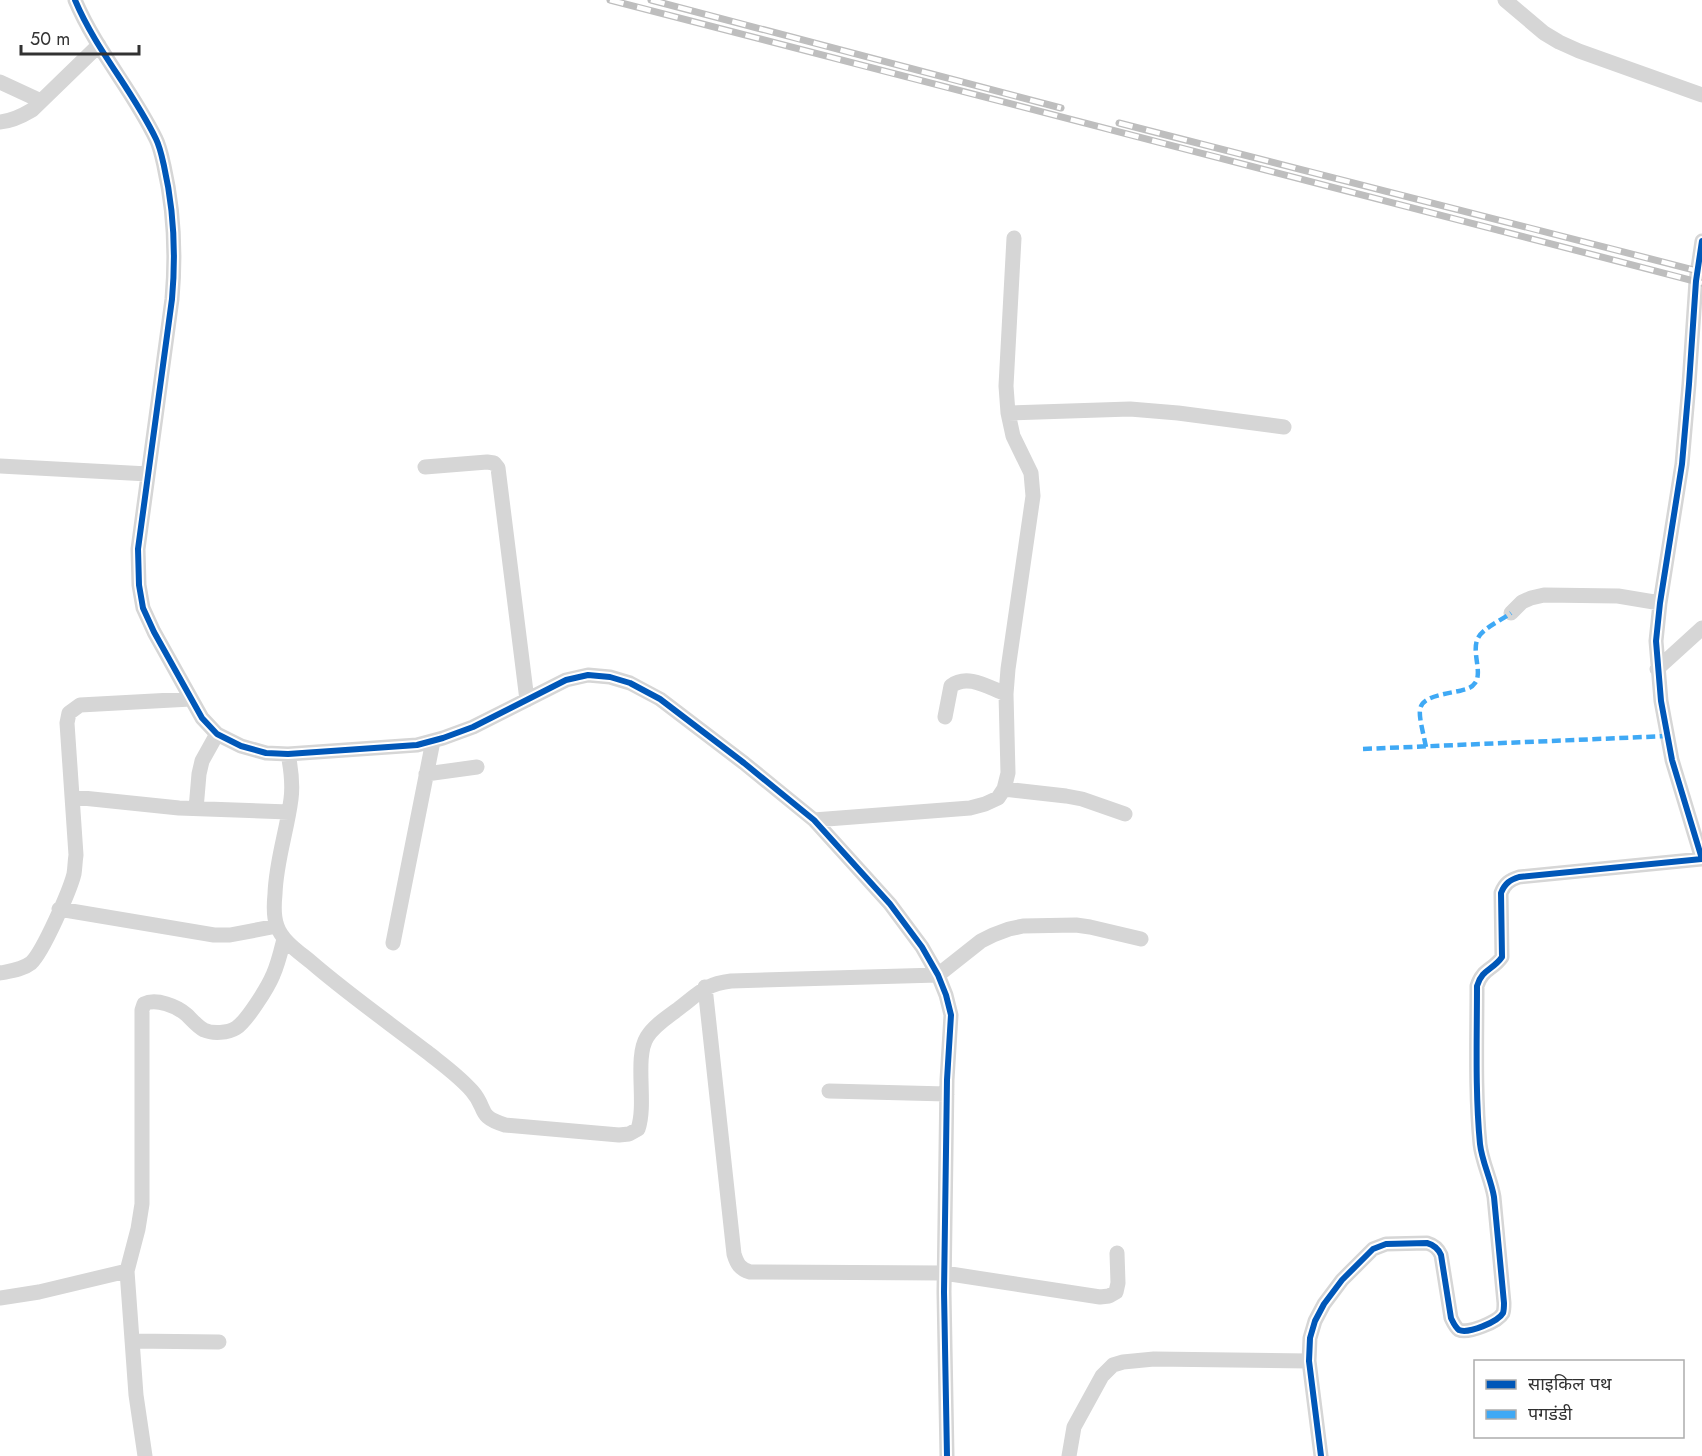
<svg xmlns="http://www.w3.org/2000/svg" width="1702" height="1456" font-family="Jost,'Noto Sans Devanagari',sans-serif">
	<rect width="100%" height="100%" fill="#fff"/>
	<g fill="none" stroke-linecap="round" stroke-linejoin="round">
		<!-- minor -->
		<path stroke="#d6d6d6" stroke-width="15" d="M75 0C96 50 133 91 156 139 160 147 162 157 164 166 174 210 176 254 172 299L138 549 139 585 143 608 154 632 202 718 217 734 241 746 266 753 288 754 417 745 443 738 473 727 566 680 588 675 610 677 630 683 660 699 744 763 814 820 890 904 922 947 938 975 946 995 951 1015 947 1080 944 1292 947 1456
			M1505 0 1544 33 1559 42 1579 51 1702 95
			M0 82 41 101
			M0 122C12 121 22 116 32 110L99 45
			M1008 413 1130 409 1178 413 1284 427
			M0 466 148 474
			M425 467 487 462 494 463 498 468 527 700
			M1511 613 1522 602 1531 598 1544 595 1618 596 1660 603
			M1657 669 1702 628
			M945 717 951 686C968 673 989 688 1006 694
			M288 754C291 769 293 784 291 799 287 831 276 861 275 894 274 904 273 916 277 926 282 941 299 952 311 962 348 994 388 1022 427 1052 442 1064 459 1076 472 1091 488 1109 476 1116 505 1125L619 1135 629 1134 638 1129C647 1103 634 1058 647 1037 655 1024 671 1015 682 1006 701 991 707 984 731 981L938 975 981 941 993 935 1009 929 1023 926 1076 925 1090 927 1141 939
			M426 774 477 767
			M1004 789 1066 796 1082 799 1125 814
			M73 797 179 808 289 812
			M196 809 199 774 202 761 217 734
			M814 820 970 808 985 804 998 798 1004 789 1008 773 1006 694 1008 669 1033 496 1031 473 1013 436 1008 413 1006 386 1014 238
			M59 909 214 935H230L277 926
			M393 943 433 741
			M0 973C10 971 22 970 31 963 43 952 70 890 74 874 75 868 75 861 76 855L67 723 69 713 80 705 191 699
			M705 987 734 1254C737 1264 740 1269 750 1272L944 1273 1100 1297 1109 1296 1116 1292 1118 1283 1117 1253
			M829 1091 947 1094
			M0 1298 39 1292 127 1271
			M132 1341 219 1342
			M145 1456 136 1395 127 1271 138 1229 142 1204V1010L144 1004C156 998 177 1006 187 1015 192 1020 198 1027 204 1030 213 1034 228 1033 236 1028 247 1021 268 987 273 975 278 964 281 951 284 939
			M1069 1456 1074 1427 1102 1376 1113 1365 1123 1362 1154 1359 1309 1361
			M1321 1456 1309 1361 1310 1338 1315 1321 1324 1304 1342 1280 1373 1249 1386 1244 1427 1243C1434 1245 1438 1248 1441 1255L1451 1318C1453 1322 1455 1327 1459 1330 1468 1334 1498 1322 1503 1313 1504 1310 1504 1306 1504 1303L1494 1197C1491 1179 1482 1162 1480 1144 1475 1092 1477 1038 1477 986 1482 969 1493 970 1502 957L1501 893C1505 883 1510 880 1519 877L1702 859 1672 760 1661 701 1656 641 1660 603 1682 464 1689 384 1696 281 1702 241"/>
		<!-- rail casing -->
		<g stroke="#bebebe" stroke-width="7">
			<path id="rail" d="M610 0 1702 283
				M651 0 1061 108
				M1119 123 1702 272"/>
		</g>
		<!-- rail -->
		<use href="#rail" stroke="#fff" stroke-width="4.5" stroke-dasharray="14" stroke-linecap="butt"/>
		<!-- quiet -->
		<path stroke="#3fa9f5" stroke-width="4.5" stroke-dasharray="9 4.5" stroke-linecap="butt" d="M1426 747C1417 703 1411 700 1459 691 1465 689 1471 689 1475 683 1483 673 1471 651 1478 638 1483 628 1502 620 1511 613
			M1363 749 1668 736"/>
		<!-- cycleway casing -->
		<g stroke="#fff" stroke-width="10">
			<path id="cycleway" d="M75 0C96 50 133 91 156 139 160 147 162 157 164 166 174 210 176 254 172 299L138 549 139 585 143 608 154 632 202 718 217 734 241 746 266 753 288 754 417 745 443 738 473 727 566 680 588 675 610 677 630 683 660 699 744 763 814 820 890 904 922 947 938 975 946 995 951 1015 947 1080 944 1292 947 1456
				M1321 1456 1309 1361 1310 1338 1315 1321 1324 1304 1342 1280 1373 1249 1386 1244 1427 1243C1434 1245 1438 1248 1441 1255L1451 1318C1453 1322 1455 1327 1459 1330 1468 1334 1498 1322 1503 1313 1504 1310 1504 1306 1504 1303L1494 1197C1491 1179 1482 1162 1480 1144 1475 1092 1477 1038 1477 986 1482 969 1493 970 1502 957L1501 893C1505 883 1510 880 1519 877L1702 859 1672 760 1661 701 1656 641 1660 603 1682 464 1689 384 1696 281 1702 241"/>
		</g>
		<!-- cycleway -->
		<use href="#cycleway" stroke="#0057b8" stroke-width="6"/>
	</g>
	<!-- legend -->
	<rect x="1474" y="1360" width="210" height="78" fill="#ffffff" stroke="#adadad" stroke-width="1.5"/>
	<rect x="1486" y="1380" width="30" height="9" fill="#0057b8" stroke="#adadad" stroke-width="1.5"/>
	<text x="1528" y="1390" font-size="18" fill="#323232">साइकिल पथ</text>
	<rect x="1486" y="1410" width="30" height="9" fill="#3fa9f5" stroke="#adadad" stroke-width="1.5"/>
	<text x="1528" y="1420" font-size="18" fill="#323232">पगडंडी</text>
	<!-- scale -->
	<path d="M21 45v9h118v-9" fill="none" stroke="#323232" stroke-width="3"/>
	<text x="30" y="45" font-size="18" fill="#323232" stroke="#ffffff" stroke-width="4.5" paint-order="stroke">50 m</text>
</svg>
